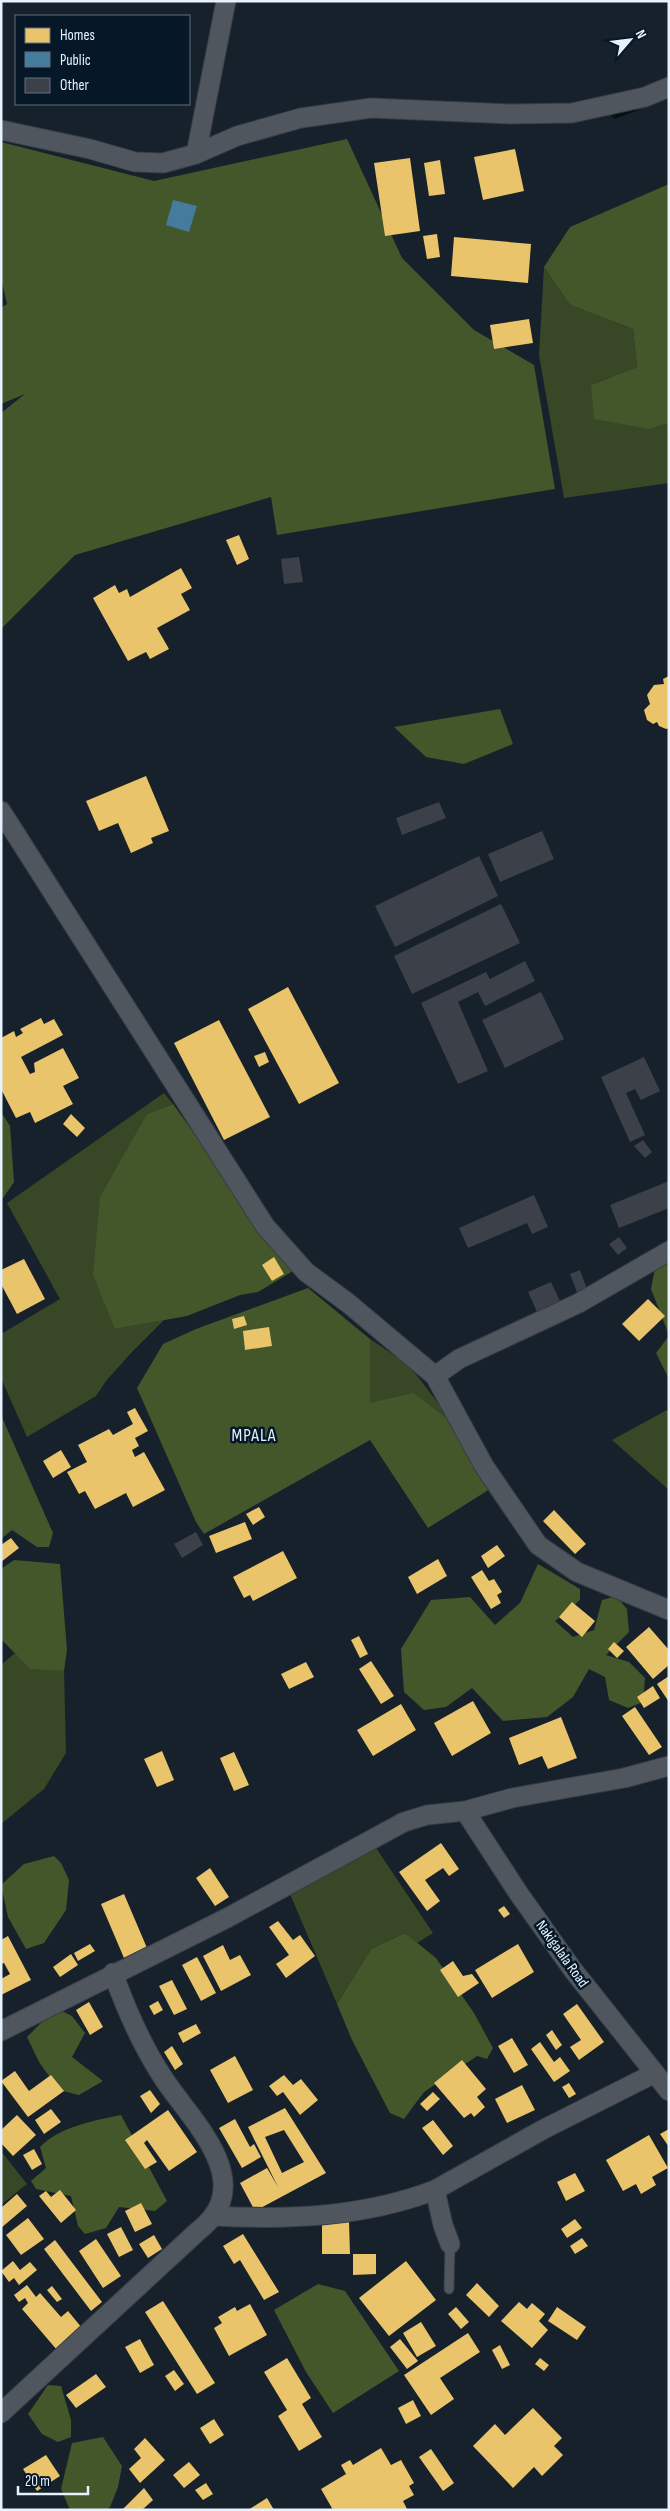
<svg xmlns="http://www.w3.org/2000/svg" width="670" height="2511" font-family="'Sofia Sans Condensed',sans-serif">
	<rect width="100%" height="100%" fill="#17212b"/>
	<!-- green -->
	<path fill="#384726" d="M544 267 570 305 633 329 637 367 591 385 650 429 669 423V483L564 498 539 355Z
		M164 1093 173 1104 147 1114 115 1329 164 1320 131 1353 106 1381 96 1396 27 1437 1 1378V1334L60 1299 7 1203Z
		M370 1339 409 1365 454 1424 370 1403Z
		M667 1410 669 1412V1490L612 1440Z
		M15 1653 30 1668 64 1671 66 1753 44 1789 1 1824V1665Z
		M374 1845 433 1933 417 1943 405 1933 371 1949 337 2004 290 1894Z
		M1 2151 27 2184 1 2205Z"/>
	<!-- forest -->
	<path fill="#43572a" d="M347 139 402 258 474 330 534 365 555 489 277 535 271 497 75 555 1 629V413L25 394 1 404V308L7 304 1 278V142L154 181Z
		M669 184V423L650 429 594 419 591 385 637 367 633 329 570 305 544 267 570 227Z
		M500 709 513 744 464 764 426 757 394 727Z
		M173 1104 293 1271 258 1292 240 1295 187 1316 115 1329 93 1275 100 1197 147 1114Z
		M1 1112 10 1126 14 1182 1 1201Z
		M669 1260V1335L651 1289 655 1268Z
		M308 1288 370 1339V1403L413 1393 454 1424 490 1489 428 1528 370 1440 204 1534 196 1522 137 1388 163 1344 196 1329Z
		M669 1336V1379L656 1353Z
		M1 1415 53 1533 49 1547H37L12 1530 1 1539Z
		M14 1560 60 1564 67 1650 64 1671 30 1669 1 1639V1569Z
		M538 1564 580 1589V1600L555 1621 573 1637 594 1630 602 1600 616 1596 627 1609 629 1632 606 1655 629 1662 645 1678 643 1702 628 1708 609 1700 605 1677 589 1669 573 1697 547 1717 503 1721 472 1688 446 1707 424 1710 404 1692 401 1649 431 1600 470 1597 495 1625 520 1603Z
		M54 1856 61 1863 69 1880 66 1910 44 1943 26 1949 8 1917 1 1885 24 1864Z
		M405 1933 436 1958 474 2013 493 2048 487 2059 477 2056 424 2092 404 2119 390 2113 352 2040 337 2004 371 1949Z
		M56 2008 72 2016 85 2033 72 2057 103 2081 79 2095 59 2090 39 2062 27 2037Z
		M121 2115 167 2201 155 2211 119 2207 106 2228 85 2234 78 2226 71 2196 36 2189 31 2181 46 2168 40 2147C61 2126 93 2121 121 2115Z
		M318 2284 345 2291 399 2371 333 2413 306 2372 274 2310Z
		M48 2385 61 2386 71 2420V2437L58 2442 42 2434 28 2414Z
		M103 2437 122 2466 118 2487 110 2507 107 2510H70L61 2489 72 2443Z"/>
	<!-- homes -->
	<path fill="#e9c46a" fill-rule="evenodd" d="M515 149 524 191 483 200 474 157Z
		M410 158 420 231 385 236 374 163Z
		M440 160 445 194 429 196 424 163Z
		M437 234 440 257 427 259 423 236Z
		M454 237 531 244 528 283 451 276Z
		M529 319 533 343 494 349 490 325Z
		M239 535 249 559 237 565 226 540Z
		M181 568 192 588 181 594 190 610 157 628 169 649 150 659 146 652 128 661 93 598 115 585 119 593 127 589 130 597Z
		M669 676V728L666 729 659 726 657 722 653 724 647 720 644 710 650 704 647 695 654 685 664 684 663 679Z
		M146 776 169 831 151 838 153 843 131 853 118 823 99 831 86 801Z
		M288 987 339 1083 299 1104 248 1009Z
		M41 1018 44 1024 54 1019 63 1035 21 1057 30 1074 35 1072 34 1063 63 1048 79 1078 63 1086 73 1104 35 1123 30 1112 16 1118 1 1089V1038L14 1031 16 1037 23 1033 20 1029Z
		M219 1020 270 1117 224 1140 174 1043Z
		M265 1052 269 1062 259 1067 254 1056Z
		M71 1114 85 1128 77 1137 63 1124Z
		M274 1257 284 1274 272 1281 262 1265Z
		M24 1259 45 1299 17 1314 1 1284V1270Z
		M648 1299 665 1316 639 1341 622 1324Z
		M244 1316 247 1325 234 1329 232 1319Z
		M269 1327 272 1346 245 1350 243 1331Z
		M135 1408 148 1431 135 1438 139 1446 132 1450 135 1457 144 1452 165 1490 133 1507 126 1493 95 1509 85 1491 79 1494 67 1472 87 1462 78 1445 109 1429 113 1435 133 1424 127 1412Z
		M61 1450 71 1467 53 1478 43 1461Z
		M259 1507 265 1517 253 1525 246 1514Z
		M554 1510 586 1544 575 1554 543 1521Z
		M245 1522 252 1539 216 1553 209 1536Z
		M11 1538 19 1548 1 1562V1545Z
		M497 1545 505 1556 488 1568 481 1556Z
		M283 1551 297 1578 253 1601 250 1595 244 1598 233 1577Z
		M438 1559 447 1576 417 1594 408 1577Z
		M482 1570 489 1581 494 1579 502 1592 497 1595 501 1603 491 1609 471 1577Z
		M572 1602 595 1621 582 1637 559 1617Z
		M649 1627 669 1650V1665L653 1679 626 1647Z
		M359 1636 368 1654 360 1658 351 1640Z
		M614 1642 624 1651 617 1658 608 1649Z
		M371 1661 394 1696 381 1704 359 1669Z
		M306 1662 314 1677 289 1689 281 1674Z
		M669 1676V1702L657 1684Z
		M653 1686 660 1698 644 1708 637 1697Z
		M473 1701 491 1733 452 1756 434 1723Z
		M401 1704 416 1730 373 1756 357 1730Z
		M635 1707 662 1747 649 1755 622 1716Z
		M561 1717 577 1758 548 1769 542 1756 519 1765 509 1738Z
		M162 1751 174 1780 157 1787 144 1759Z
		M234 1752 249 1785 234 1791 220 1758Z
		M441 1843 459 1869 449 1876 443 1868 425 1880 440 1901 427 1911 399 1872Z
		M210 1868 229 1897 215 1906 196 1878Z
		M124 1894 147 1948 124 1958 101 1904Z
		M504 1906 510 1914 504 1918 498 1910Z
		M278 1921 293 1940 300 1935 315 1956 286 1978 276 1964 289 1955 269 1927Z
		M8 1936 31 1980 1 1995V1979L10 1974 4 1963 1 1964V1940Z
		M90 1944 95 1951 78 1961 74 1953Z
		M518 1944 534 1972 492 1998 475 1970Z
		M223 1945 230 1960 240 1955 251 1975 221 1991 203 1956Z
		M71 1954 78 1965 60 1977 53 1967Z
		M197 1957 216 1993 201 2001 182 1965Z
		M453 1961 463 1976 472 1974 479 1983 458 1997 440 1970Z
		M172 1980 187 2009 174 2015 159 1986Z
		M158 2001 163 2010 154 2015 149 2006Z
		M89 2002 103 2027 90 2035 76 2010Z
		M577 2004 604 2042 579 2060 570 2047 581 2040 563 2014Z
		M196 2024 201 2033 183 2043 178 2033Z
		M552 2030 562 2045 556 2050 546 2035Z
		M512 2038 528 2065 514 2073 498 2046Z
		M540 2042 554 2062 560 2057 570 2071 554 2082 531 2049Z
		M172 2046 183 2064 175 2070 164 2052Z
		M235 2056 253 2090 228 2103 210 2070Z
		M462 2060 486 2089 477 2097 485 2107 474 2117 471 2113 464 2118 434 2083Z
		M15 2071 29 2091 51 2075 64 2091 28 2117 1 2081Z
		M284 2075 293 2085 301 2079 318 2100 300 2115 283 2092 277 2096 269 2086Z
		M569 2083 576 2094 569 2098 562 2087Z
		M522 2085 535 2110 507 2123 495 2099Z
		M150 2090 160 2104 151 2113 140 2096Z
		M433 2092 440 2099 427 2111 420 2104Z
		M285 2108 326 2173 255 2211 240 2183 267 2168 278 2187 248 2127ZM284 2130 304 2162 282 2173 265 2137Z
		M51 2109 61 2122 44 2134 35 2120Z
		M168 2110 197 2152 169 2171 147 2140 144 2143 157 2162 145 2169 125 2140Z
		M17 2115 36 2135 13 2156 1 2143V2130Z
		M235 2119 250 2147 254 2144 261 2157 242 2168 219 2128Z
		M433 2120 453 2146 443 2155 422 2128Z
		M669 2129V2147L660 2134Z
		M649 2135 668 2168 652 2177 656 2185 641 2194 636 2184 623 2191 606 2160Z
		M34 2149 42 2164 32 2170 23 2155Z
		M575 2173 585 2191 566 2201 557 2182Z
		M60 2190 76 2210 61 2223 39 2196 46 2191 51 2197Z
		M17 2194 27 2206 1 2228V2208Z
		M141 2203 152 2224 135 2232 125 2211Z
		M28 2218 44 2239 21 2255 6 2235Z
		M575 2219 582 2228 567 2238 561 2229Z
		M349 2222 350 2254H322V2223Z
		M121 2227 133 2250 119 2257 107 2234Z
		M243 2234 279 2292 264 2300 240 2260 234 2264 223 2246Z
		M154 2235 162 2249 148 2258 139 2244Z
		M582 2238 588 2246 575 2254 570 2246Z
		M96 2239 121 2276 103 2288 79 2251Z
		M55 2240 102 2302 91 2311 44 2249Z
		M353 2254H376V2274L353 2275Z
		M13 2261 20 2270 30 2262 37 2270 19 2285 14 2278 9 2282 1 2271Z
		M406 2261 436 2300 389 2336 359 2298Z
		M477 2283 499 2306 489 2317 466 2295Z
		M27 2285 36 2297 40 2293 61 2317 68 2311 82 2328 57 2350 22 2309 28 2303 25 2298 19 2302 14 2295Z
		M52 2286 62 2299 57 2302 47 2290Z
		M163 2301 215 2383 197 2394 145 2312Z
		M519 2302 527 2309 532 2303 545 2314 539 2321 548 2330 532 2348 501 2321Z
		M250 2304 267 2335 229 2356 214 2328 222 2323 218 2317 235 2307 237 2311Z
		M456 2307 469 2322 461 2329 448 2314Z
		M557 2307 586 2327 577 2340 548 2321Z
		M421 2322 436 2346 417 2357 403 2333Z
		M468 2333 480 2352 440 2378 454 2399 431 2415 404 2375Z
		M140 2339 154 2365 140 2373 125 2347Z
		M400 2339 418 2361 407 2369 390 2347Z
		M500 2345 510 2365 502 2369 492 2350Z
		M287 2358 311 2398 302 2404 322 2437 299 2451 278 2416 287 2410 264 2372Z
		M540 2358 549 2365 544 2371 535 2364Z
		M174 2370 184 2384 175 2391 165 2376Z
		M96 2374 106 2387 76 2408 66 2395Z
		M413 2400 421 2416 406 2424 398 2408Z
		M533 2408 562 2438 554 2446 563 2455 542 2476 534 2467 513 2488 473 2446 495 2424 505 2435Z
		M214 2419 224 2435 210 2444 200 2428Z
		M145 2438 165 2460 140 2483 129 2469 141 2458 134 2449Z
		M381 2448 391 2465 401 2460 414 2483 409 2486 414 2495 403 2501 407 2509 333 2510 321 2489 346 2474 341 2465 350 2460 353 2465Z
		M431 2449 454 2483 443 2491 419 2457Z
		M46 2455 60 2476 37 2491 23 2469Z
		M189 2462 200 2475 184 2488 173 2475Z
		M206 2483 213 2494 203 2500 195 2490Z
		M144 2488 153 2500 142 2510H122Z
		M267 2498 274 2510H248Z"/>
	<!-- public -->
	<path fill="#457b9d" d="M173 200 197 206 189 232 166 225Z"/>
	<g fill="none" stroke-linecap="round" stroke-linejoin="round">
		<!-- stream -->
		<path stroke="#021214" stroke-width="7" d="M615 115 634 108"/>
	</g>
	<!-- building -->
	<path fill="#3c4049" d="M299 557 303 582 284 584 281 559Z
		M439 802 446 818 402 835 396 818Z
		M542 831 554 859 500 882 488 854Z
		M479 856 498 896 395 947 375 906Z
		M501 904 520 943 412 994 394 956Z
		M525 961 535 981 485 1006 478 992 458 1002 488 1071 458 1084 421 1003 486 972 490 979Z
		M541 992 564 1039 505 1068 482 1020Z
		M644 1057 660 1091 641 1100 635 1089 626 1093 645 1135 630 1142 601 1077Z
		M643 1140 652 1152 645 1158 634 1146Z
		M669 1181V1208L619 1228 610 1205Z
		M534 1195 548 1227 532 1234 527 1223 468 1248 459 1228Z
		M619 1237 627 1248 618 1255 609 1244Z
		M580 1270 588 1292 578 1295 570 1274Z
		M551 1282 562 1305 539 1316 528 1292Z
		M196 1532 203 1545 182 1558 174 1544Z"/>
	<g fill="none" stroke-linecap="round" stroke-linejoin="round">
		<!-- service casing -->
		<g stroke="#363d46" stroke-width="11">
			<path id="service" d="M449 2289 450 2244"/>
		</g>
		<!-- minor casing -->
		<g stroke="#363d46" stroke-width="21">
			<path id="minor" d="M1 130 90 149 135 162 163 163 196 154 237 136 301 118 371 108 510 114 572 113 645 97 669 87
				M196 154 226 1
				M1 811 265 1226 306 1272 348 1303 435 1376 484 1466 538 1545 577 1572 669 1610
				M435 1376 459 1359 579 1303 669 1251
				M465 1811 519 1894 573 1970 669 2091
				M1 2031 227 1918 404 1822 427 1815 465 1811 512 1798 624 1778 669 1766
				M435 2190 544 2129 655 2073
				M214 2216C290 2220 364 2217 435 2190L443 2225 450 2244
				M1 2413 197 2232C203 2227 209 2222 213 2216 248 2170 184 2112 162 2076 141 2044 126 2009 113 1973"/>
		</g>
		<!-- service -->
		<use href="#service" stroke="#4f565e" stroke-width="9"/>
		<!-- minor -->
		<use href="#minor" stroke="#4f565e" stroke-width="19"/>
	</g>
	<g text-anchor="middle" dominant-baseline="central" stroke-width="5" stroke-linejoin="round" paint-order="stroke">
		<!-- street labels -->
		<g font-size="15" fill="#e6f2fe" stroke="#061828">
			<text transform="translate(562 1954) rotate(54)">Nakigalala Road</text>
		</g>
		<!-- quarter labels -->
		<g font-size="18" letter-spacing="1" fill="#e6f2fe" stroke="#061828">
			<text x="254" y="1435">MPALA</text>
		</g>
	</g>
	<!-- border -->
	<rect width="670" height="2511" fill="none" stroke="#e6f2fe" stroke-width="5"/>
	<!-- legend -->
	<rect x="15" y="15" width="175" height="90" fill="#061828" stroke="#606f7e"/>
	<rect x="25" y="28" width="25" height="15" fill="#e9c46a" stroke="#606f7e"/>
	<text x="60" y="40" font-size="15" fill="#e6f2fe">Homes</text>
	<rect x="25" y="52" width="25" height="15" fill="#457b9d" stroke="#606f7e"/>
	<text x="60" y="65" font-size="15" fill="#e6f2fe">Public</text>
	<rect x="25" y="78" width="25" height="15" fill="#3c4049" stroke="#606f7e"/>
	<text x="60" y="90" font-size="15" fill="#e6f2fe">Other</text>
	<!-- north arrow -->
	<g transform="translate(630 40) rotate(62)" stroke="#061828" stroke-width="4" paint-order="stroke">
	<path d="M0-4L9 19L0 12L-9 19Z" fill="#e6f2fe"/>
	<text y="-8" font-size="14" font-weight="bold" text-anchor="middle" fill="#e6f2fe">N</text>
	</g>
	<!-- scale -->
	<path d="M18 2486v8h70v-8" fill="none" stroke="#e6f2fe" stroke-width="2.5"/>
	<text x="25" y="2486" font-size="15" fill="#e6f2fe" stroke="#061828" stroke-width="4" paint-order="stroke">20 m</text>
</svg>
